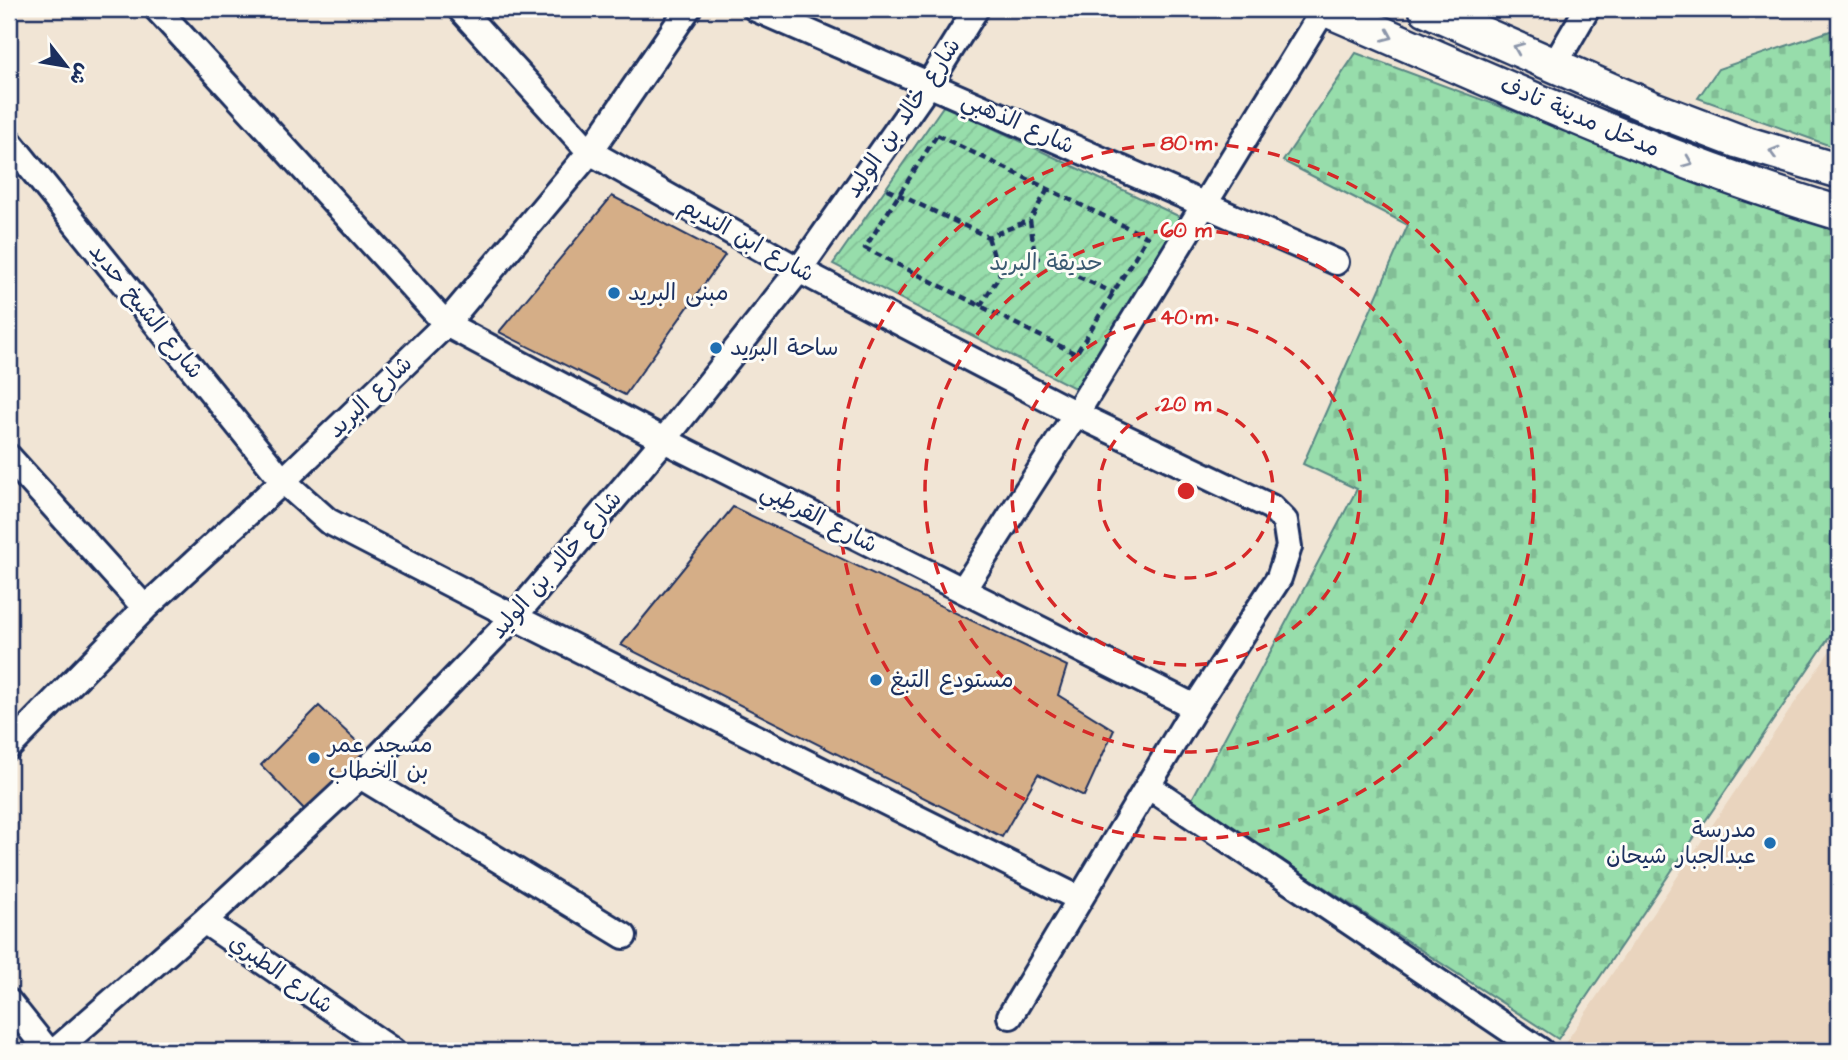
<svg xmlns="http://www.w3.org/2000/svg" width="1848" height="1060" font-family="'Architects Daughter','Playpen Sans Arabic',sans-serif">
	<defs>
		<pattern id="cemetery-stones" width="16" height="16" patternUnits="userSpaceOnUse" patternTransform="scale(1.75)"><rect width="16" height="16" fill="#97ddab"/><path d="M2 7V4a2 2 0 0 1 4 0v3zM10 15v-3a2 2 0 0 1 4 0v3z" fill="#82be96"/></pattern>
		<pattern id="garden-furrows" width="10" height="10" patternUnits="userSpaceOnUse" patternTransform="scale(1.75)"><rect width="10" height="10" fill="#97ddab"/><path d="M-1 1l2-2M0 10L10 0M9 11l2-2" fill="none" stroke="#82be96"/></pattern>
	</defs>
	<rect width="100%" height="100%" fill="#f1e5d5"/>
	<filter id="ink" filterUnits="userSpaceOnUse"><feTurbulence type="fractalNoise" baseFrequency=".0143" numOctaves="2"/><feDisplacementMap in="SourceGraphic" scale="14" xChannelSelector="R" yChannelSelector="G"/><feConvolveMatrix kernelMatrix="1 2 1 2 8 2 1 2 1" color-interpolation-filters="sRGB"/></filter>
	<g filter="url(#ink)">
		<!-- built -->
		<path fill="#e9d4be" d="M1839 637 1838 1051H1560Z"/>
		<!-- cemetery -->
		<path fill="url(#cemetery-stones)" stroke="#598684" stroke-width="2" d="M1839 28V149L1698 98 1718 69Z
			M1356 53 1839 232V623L1558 1039 1191 801 1357 489 1303 464 1408 225 1283 161Z"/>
		<!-- garden -->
		<path fill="url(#garden-furrows)" stroke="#598684" stroke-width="2" d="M944 105 1193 223 1094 398 833 264Z"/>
		<!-- building -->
		<path fill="#d5ae87" stroke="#1b2f5e" stroke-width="2" d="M612 196 725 255 625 395 499 332Z
			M733 507 1067 666 1058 695 1114 730 1084 796 1038 774 1002 837 621 645Z
			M319 706 367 751 305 810 261 765Z"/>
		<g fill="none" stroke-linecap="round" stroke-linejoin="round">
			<!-- street casing -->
			<g stroke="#1b2f5e" stroke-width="30">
				<path id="street" d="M157 9 446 324 664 440 1195 707
					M460 9 590 152 799 270 1076 414 1271 507 1285 521 1289 547 1279 578 1195 707 1010 1016
					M756 9 1336 262
					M1555 64 1587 9
					M9 141 283 481 328 521 514 617 1080 899
					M9 457 145 608
					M963 590 1076 414 1324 9
					M9 747 145 608 283 481 446 324 590 152 688 9
					M360 776 624 936
					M1148 786 1541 1051
					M204 921 393 1051
					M9 1002 48 1051
					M55 1051 204 921 360 776 514 617 664 440 799 270 929 84 976 9"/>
			</g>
			<!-- secondary casing -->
			<g stroke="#1b2f5e" stroke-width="38">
				<path id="secondary" d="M1325 9C1494 81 1662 161 1839 213
					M1426 9 1654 109 1738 141 1839 171"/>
			</g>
			<!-- path -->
			<path stroke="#1b2f5e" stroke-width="4.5" stroke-dasharray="7 5" stroke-linecap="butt" d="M937 135 1147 237 1076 354 865 248Z
				M887 189 988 237 1030 220
				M1048 189 1030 220 1035 257 1114 293
				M988 237 1000 275
				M980 306 1000 275 1035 257"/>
			<!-- street -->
			<use href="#street" stroke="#fdfcf7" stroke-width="24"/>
			<!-- secondary -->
			<use href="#secondary" stroke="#fdfcf7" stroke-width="33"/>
		</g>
		<!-- one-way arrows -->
		<defs><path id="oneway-chevron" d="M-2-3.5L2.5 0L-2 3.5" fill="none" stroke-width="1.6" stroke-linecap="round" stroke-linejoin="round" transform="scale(1.75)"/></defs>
		<g stroke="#8c96aa">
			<use href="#oneway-chevron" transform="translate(1388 36) rotate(23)"/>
			<use href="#oneway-chevron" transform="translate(1518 48) rotate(-157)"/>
			<use href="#oneway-chevron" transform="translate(1774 152) rotate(-164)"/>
			<use href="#oneway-chevron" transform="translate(1688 162) rotate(22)"/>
		</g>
	</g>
	<!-- distance rings -->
	<g fill="none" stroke="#d62828" stroke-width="3.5" stroke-dasharray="12 9">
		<circle cx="1186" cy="491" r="87"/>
		<circle cx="1186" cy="491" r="174"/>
		<circle cx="1186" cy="491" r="261"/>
		<circle cx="1186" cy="491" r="348"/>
	</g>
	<!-- markers -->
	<g fill="#1f6fb2" stroke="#fdfcf7" stroke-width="2.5">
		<circle cx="614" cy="293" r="7"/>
		<circle cx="716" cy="348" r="7"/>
		<circle cx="876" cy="680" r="7"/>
		<circle cx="314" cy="758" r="7"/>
		<circle cx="1770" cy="843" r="7"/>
	</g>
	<g text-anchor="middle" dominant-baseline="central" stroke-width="6" stroke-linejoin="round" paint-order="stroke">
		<!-- street labels -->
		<g font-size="23" fill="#1b2f5e" stroke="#fdfcf7">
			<text transform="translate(1580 117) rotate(23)">مدخل مدينة تادف</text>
			<text transform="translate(903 118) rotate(-56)">شارع خالد بن الوليد</text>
			<text transform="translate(1018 123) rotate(24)">شارع الذهبي</text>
			<text transform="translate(747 240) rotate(29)">شارع ابن النديم</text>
			<text transform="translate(146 311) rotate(51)">شارع الشيخ حديد</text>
			<text transform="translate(370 397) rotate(-44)">شارع البريد</text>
			<text transform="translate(819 518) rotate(27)">شارع القرطبي</text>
			<text transform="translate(556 565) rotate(-49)">شارع خالد بن الوليد</text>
			<text transform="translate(281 974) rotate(35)">شارع الطبري</text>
		</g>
		<!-- park labels -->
		<g font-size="23" fill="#3a5a71" stroke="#fdfcf7">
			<text x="1046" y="263">حديقة البريد</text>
		</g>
		<!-- poi labels -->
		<g font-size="23" fill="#1b2f5e" stroke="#fdfcf7" text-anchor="start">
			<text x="628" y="293">مبنى البريد</text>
			<text x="730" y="348">ساحة البريد</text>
			<text x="890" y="680">مستودع التبغ</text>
			<text x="328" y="745">مسجد عمر<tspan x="328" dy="26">بن الخطاب</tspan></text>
			<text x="1756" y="830" text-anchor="end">مدرسة<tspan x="1756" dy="26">عبدالجبار شيحان</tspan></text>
		</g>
	</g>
	<circle cx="1186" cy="491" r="10" fill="#d62828" stroke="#fdfcf7" stroke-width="3.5"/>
	<g font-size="21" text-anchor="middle" font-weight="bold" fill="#d62828" stroke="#fdfcf7" stroke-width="6" stroke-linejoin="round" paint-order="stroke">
		<text x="1186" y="150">80 m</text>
		<text x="1186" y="237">60 m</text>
		<text x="1186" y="324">40 m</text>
		<text x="1186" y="411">20 m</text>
	</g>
	<!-- margin -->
	<rect width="1848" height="1060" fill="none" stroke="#fdfcf7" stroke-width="35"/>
	<rect x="18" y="18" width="1813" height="1025" fill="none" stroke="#1b2f5e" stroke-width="2.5" filter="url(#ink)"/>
	<!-- north arrow -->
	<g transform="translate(66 66) rotate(121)" stroke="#fdfcf7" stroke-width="5" paint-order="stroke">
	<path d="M0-5L12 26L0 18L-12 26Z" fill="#1b2f5e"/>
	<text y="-10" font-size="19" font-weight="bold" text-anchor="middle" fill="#1b2f5e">ش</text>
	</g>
</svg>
